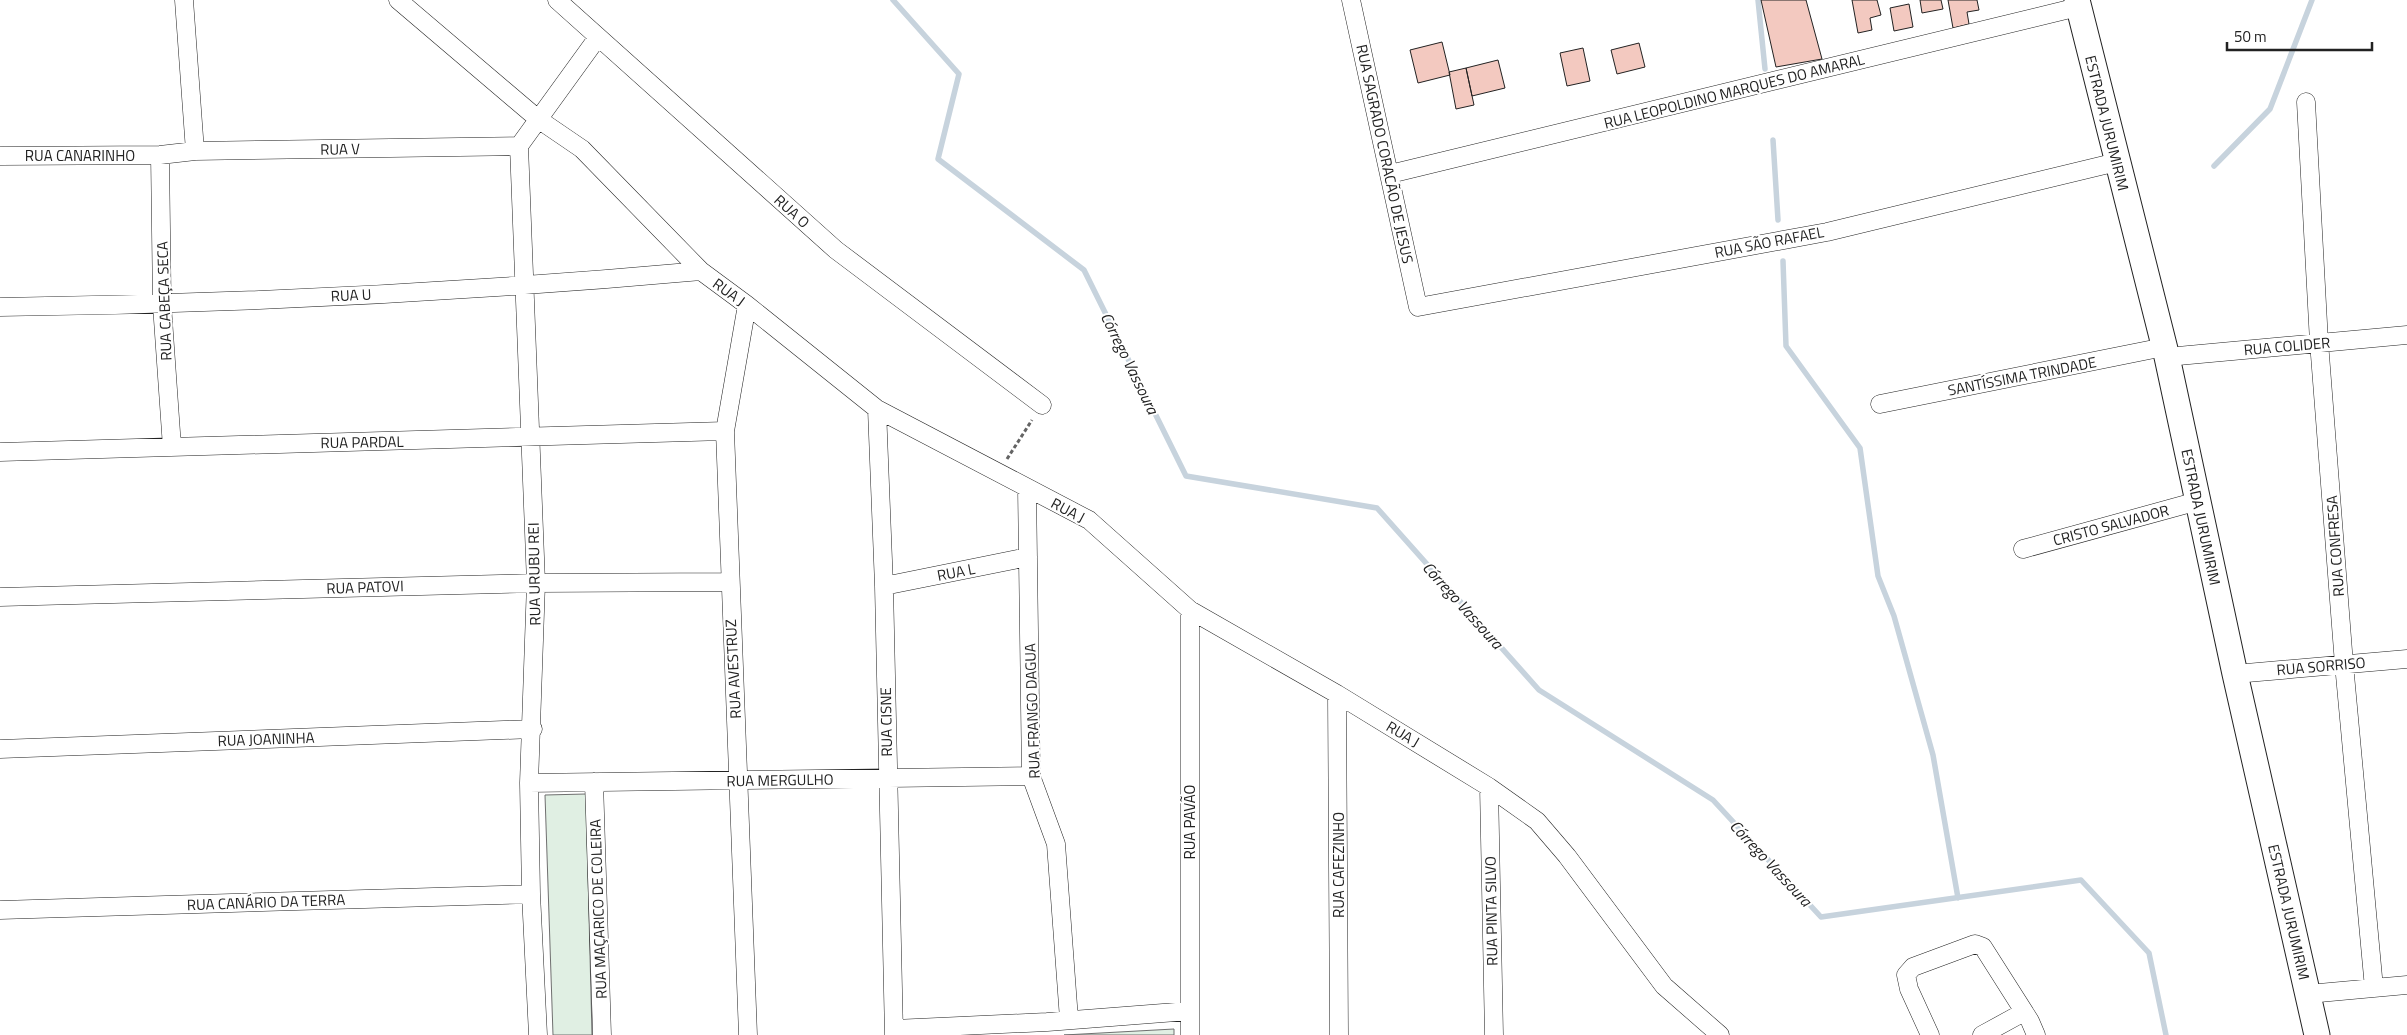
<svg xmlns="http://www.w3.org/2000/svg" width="2407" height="1035" font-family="'Titillium Web',sans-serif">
	<rect width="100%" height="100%" fill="#fff"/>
	<!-- green -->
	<path fill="#e0efe3" stroke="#6f6f6f" d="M586 794 592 1035H553L545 795Z
		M1174 1029V1035H1064Z"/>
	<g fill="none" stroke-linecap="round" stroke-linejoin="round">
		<!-- stream -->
		<path stroke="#c7d3dd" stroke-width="5.5" d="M893 0 959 74 938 159 1084 270 1186 476 1377 508 1539 690 1713 800 1821 917 2081 880 2149 953 2166 1035
			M1758 0 1765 69
			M1773 140 1778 220
			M2214 166 2270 109 2312 0
			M1783 261 1786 346 1860 448 1878 576 1894 616 1933 755 1958 898"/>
	</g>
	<!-- building -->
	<path fill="#f3c9c0" stroke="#222" d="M1761 0H1806L1822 59 1776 67Z
		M1852 0H1877L1881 15 1870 18 1872 30 1858 33Z
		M1920 0H1941L1943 9 1922 13Z
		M1948 0H1977L1979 10 1967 12 1969 24 1953 28Z
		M1909 4 1913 27 1894 31 1890 8Z
		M1442 42 1450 75 1418 83 1410 50Z
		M1639 43 1645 67 1617 74 1611 50Z
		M1583 48 1590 81 1567 86 1560 53Z
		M1498 60 1505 88 1472 96 1466 68Z
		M1466 68 1474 105 1456 109 1449 72Z"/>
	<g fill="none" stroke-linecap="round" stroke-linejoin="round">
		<!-- minor casing -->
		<g stroke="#222" stroke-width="19">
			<path id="minor" d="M184 0 195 151
				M398 0 538 119 582 149 701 271 747 305 877 409 1089 520 1190 610 1337 694 1489 787 1537 821 1567 856 1664 986 1720 1035
				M557 0 836 250 1042 405
				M1351 0 1418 307 1827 232 2117 162
				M2306 102 2319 342 2344 664 2374 988
				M160 155 162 305 172 447
				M0 156 160 155 195 151 519 146
				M1390 174 2078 7
				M747 305 725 431 748 1035
				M0 307C234 304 468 292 701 271
				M2167 357 2407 335
				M1880 404 2164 347
				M877 409 884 586 894 1035
				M0 452 725 431
				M1027 488 1031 776 1056 844 1069 1019
				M2023 549 2198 501
				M884 586 1028 557
				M0 597 536 583 729 582
				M1190 610V1035
				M2235 674 2407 659
				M1337 694 1339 1035
				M0 749 533 729
				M594 782 602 1035
				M529 783 1031 776
				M1489 787 1494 1035
				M0 910 531 894
				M2308 994 2407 985
				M894 1029 1047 1022 1189 1011
				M538 1035 531 894 529 783 536 583 519 146 598 37
				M1930 1035 1909 989 1906 975 1913 967 1975 944 1983 947 2030 1021 2036 1035
				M1982 1035 2024 1012"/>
		</g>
		<!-- secondary casing -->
		<g stroke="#222" stroke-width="27">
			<path id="secondary" d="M2077 0 2167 357 2235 674 2317 1035"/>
		</g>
		<!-- path -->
		<path stroke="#646464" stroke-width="3" stroke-dasharray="4 2.5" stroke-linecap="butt" d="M1007 459 1032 420"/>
		<!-- minor -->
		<use href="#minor" stroke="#fff" stroke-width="18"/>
		<!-- secondary -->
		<use href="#secondary" stroke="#fff" stroke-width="25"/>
	</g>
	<g text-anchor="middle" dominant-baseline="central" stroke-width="4" stroke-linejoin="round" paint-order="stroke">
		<!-- street labels -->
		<g font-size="15" fill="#222" stroke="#fff">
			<text transform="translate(1734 91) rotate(-14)">RUA LEOPOLDINO MARQUES DO AMARAL</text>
			<text transform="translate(2107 123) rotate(76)">ESTRADA JURUMIRIM</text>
			<text transform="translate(340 149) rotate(-1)">RUA V</text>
			<text transform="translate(1385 154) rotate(78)">RUA SAGRADO CORACÃO DE JESUS</text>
			<text x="80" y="155">RUA CANARINHO</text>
			<text transform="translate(792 211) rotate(42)">RUA O</text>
			<text transform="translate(1769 242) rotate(-11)">RUA SÃO RAFAEL</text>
			<text transform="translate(729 292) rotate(36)">RUA J</text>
			<text transform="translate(351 295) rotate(-3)">RUA U</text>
			<text transform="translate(164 301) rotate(-92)">RUA CABEÇA SECA</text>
			<text transform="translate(2287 346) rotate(-5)">RUA COLIDER</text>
			<text transform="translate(2022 376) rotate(-11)">SANTÍSSIMA TRINDADE</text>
			<text transform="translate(362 442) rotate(-1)">RUA PARDAL</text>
			<text transform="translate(1068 510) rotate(28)">RUA J</text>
			<text transform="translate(2201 517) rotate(78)">ESTRADA JURUMIRIM</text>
			<text transform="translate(2111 525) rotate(-15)">CRISTO SALVADOR</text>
			<text transform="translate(2335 546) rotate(-94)">RUA CONFRESA</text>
			<text transform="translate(956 572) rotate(-11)">RUA L</text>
			<text transform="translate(534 574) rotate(-91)">RUA URUBU REI</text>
			<text transform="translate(365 587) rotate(-2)">RUA PATOVI</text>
			<text transform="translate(2321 666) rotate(-5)">RUA SORRISO</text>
			<text transform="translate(733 669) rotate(-93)">RUA AVESTRUZ</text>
			<text transform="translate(1032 711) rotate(-92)">RUA FRANGO DAGUA</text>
			<text transform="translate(886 722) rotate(-91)">RUA CISNE</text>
			<text transform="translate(1403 734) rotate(31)">RUA J</text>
			<text transform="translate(266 739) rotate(-2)">RUA JOANINHA</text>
			<text transform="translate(780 780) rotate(-1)">RUA MERGULHO</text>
			<text transform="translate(1189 822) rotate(-90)">RUA PAVÃO</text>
			<text transform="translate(1338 865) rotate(-90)">RUA CAFEZINHO</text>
			<text transform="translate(266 902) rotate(-2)">RUA CANÁRIO DA TERRA</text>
			<text transform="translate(598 909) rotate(-92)">RUA MAÇARICO DE COLEIRA</text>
			<text transform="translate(1491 911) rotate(-91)">RUA PINTA SILVO</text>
			<text transform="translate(2289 912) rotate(77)">ESTRADA JURUMIRIM</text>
		</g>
		<!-- water labels -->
		<g font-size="16" font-style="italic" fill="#222" stroke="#fff">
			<text transform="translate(1130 363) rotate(64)">Córrego Vassoura</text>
			<text transform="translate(1463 605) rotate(48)">Córrego Vassoura</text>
			<text transform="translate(1771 863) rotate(47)">Córrego Vassoura</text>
		</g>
	</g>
	<!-- scale -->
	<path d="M2227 42v8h145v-8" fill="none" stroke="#222222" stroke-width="2.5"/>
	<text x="2234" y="42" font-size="15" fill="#222222" stroke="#ffffff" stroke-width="4" paint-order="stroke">50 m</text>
</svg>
